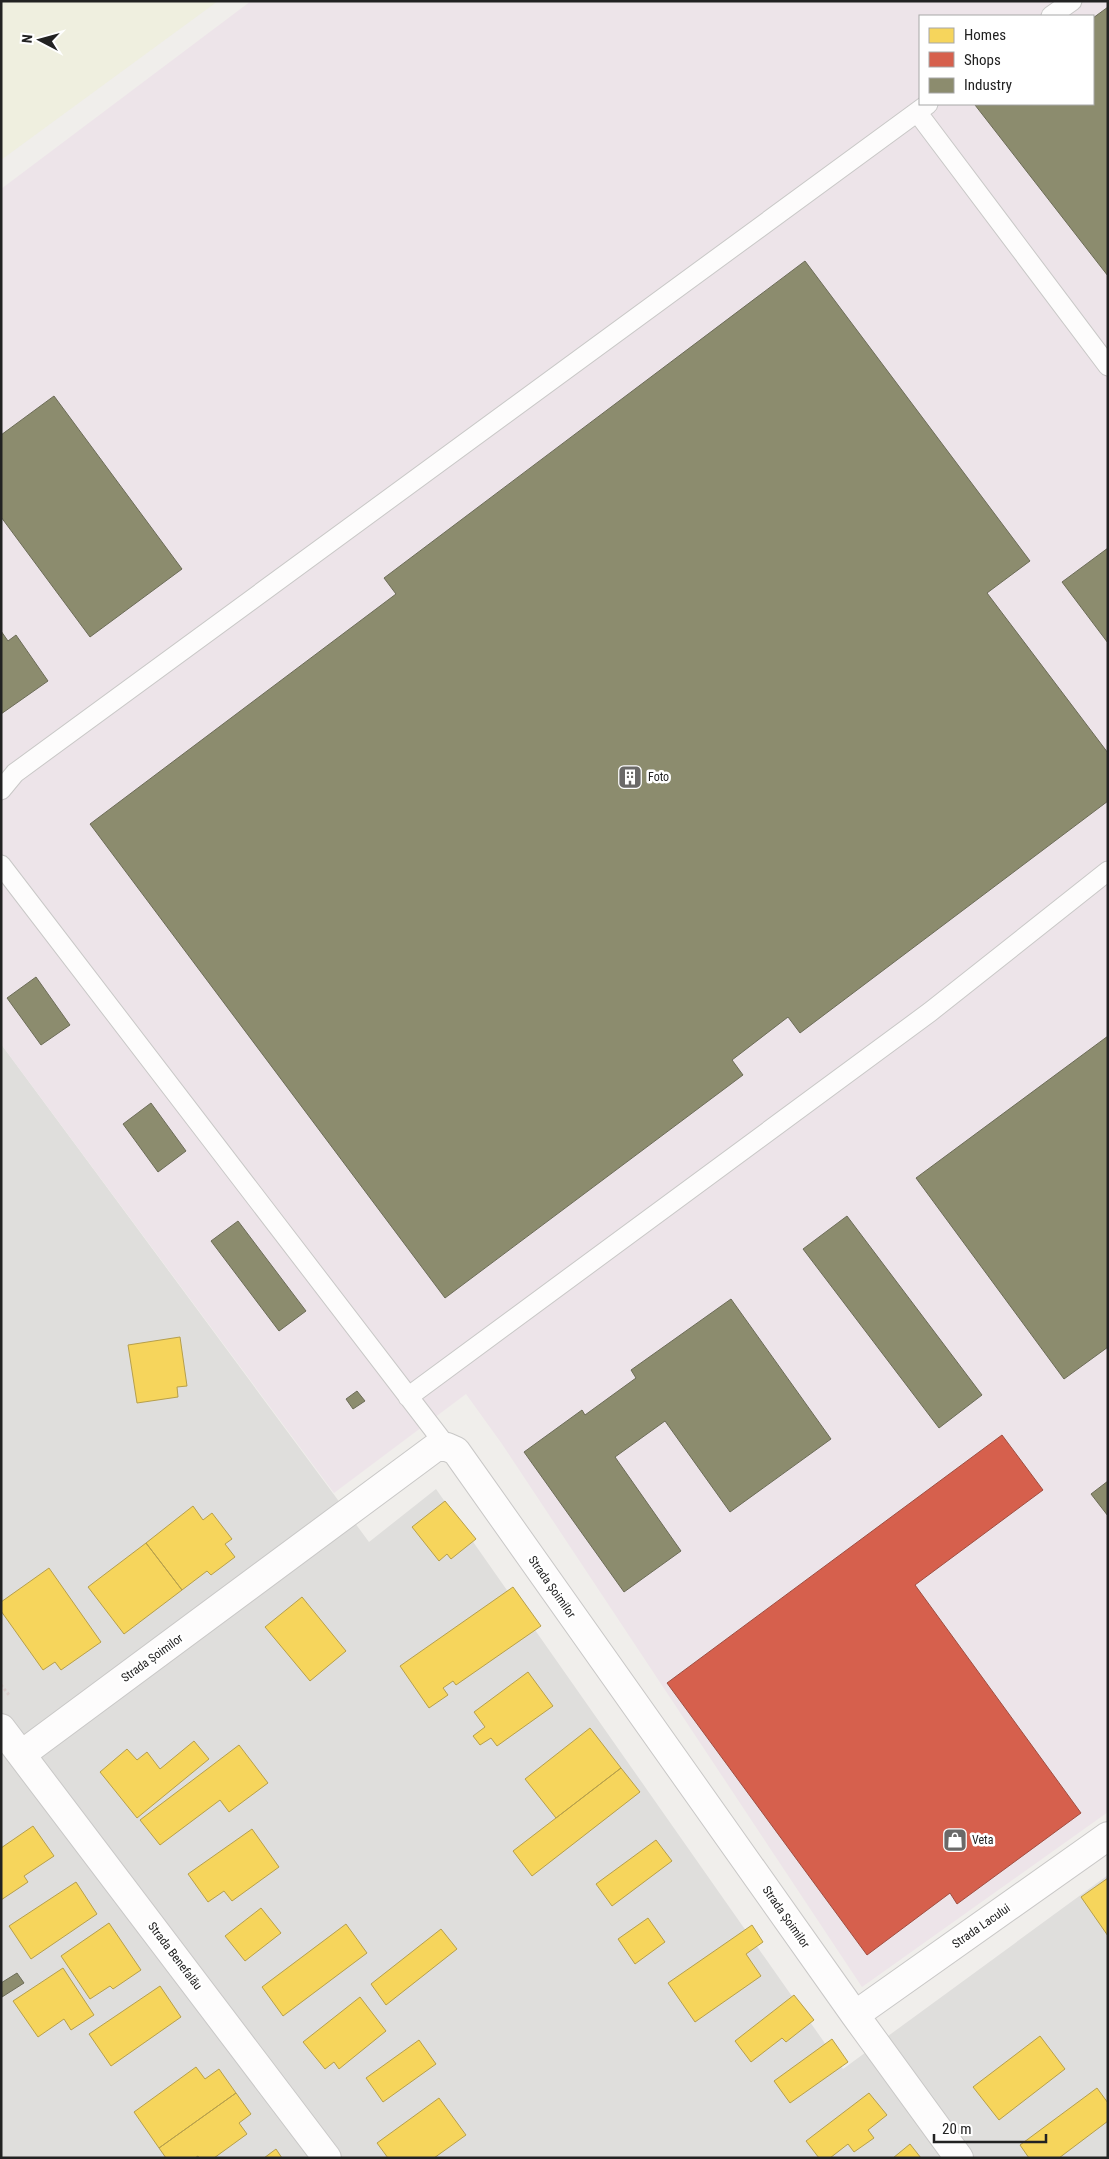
<svg xmlns="http://www.w3.org/2000/svg" width="1109" height="2159" font-family="'Roboto Condensed',sans-serif">
	<rect width="100%" height="100%" fill="#f0eeeb"/>
	<!-- residential -->
	<path fill="#dfdedc" d="M1 1044 369 1542 436 1489 843 2069 1108 1875V2158H1Z"/>
	<!-- industrial -->
	<path fill="#ede4e9" fill-rule="evenodd" d="M251 1H1108V1812L862 1987 502 1444 466 1394 334 1493 1 1044V189ZM920 16H1093V104H920Z"/>
	<!-- farmland -->
	<path fill="#efefdf" d="M1 1H218L1 160Z"/>
	<!-- homes -->
	<path fill="#f6d55c" stroke="#b69f4b" d="M180 1337 187 1386 177 1387 178 1397 137 1403 128 1345Z
		M445 1501 476 1539 451 1559 447 1554 439 1561 412 1527Z
		M193 1506 203 1520 212 1513 232 1539 225 1544 235 1557 211 1575 207 1571 182 1590 146 1543Z
		M146 1543 182 1590 124 1634 88 1587Z
		M49 1568 101 1642 61 1670 55 1662 43 1670 1 1611V1602Z
		M513 1587 541 1626 456 1685 453 1681 443 1688 448 1695 429 1708 400 1666Z
		M302 1597 346 1651 310 1681 265 1627Z
		M528 1672 553 1706 497 1746 491 1738 480 1745 473 1736 485 1727 474 1712Z
		M590 1728 621 1768 556 1818 525 1779Z
		M194 1741 209 1759 137 1818 100 1772 127 1749 137 1760 147 1752 160 1769Z
		M239 1745 268 1783 229 1812 220 1800 160 1845 140 1820Z
		M621 1768 640 1792 532 1876 513 1851Z
		M33 1826 54 1856 24 1876 28 1882 1 1900V1848Z
		M252 1829 279 1867 232 1901 224 1891 208 1902 188 1874Z
		M656 1840 672 1861 612 1906 596 1884Z
		M1108 1878V1936L1081 1897Z
		M76 1882 97 1914 31 1959 9 1926Z
		M261 1908 281 1933 245 1961 225 1936Z
		M648 1918 665 1942 635 1964 618 1939Z
		M109 1923 141 1970 113 1989 110 1986 90 1999 61 1956Z
		M346 1924 367 1953 283 2016 262 1987Z
		M752 1925 763 1942 746 1954 761 1976 695 2022 668 1983Z
		M441 1929 457 1949 386 2005 371 1984Z
		M63 1968 94 2015 71 2030 64 2019 38 2037 13 2001Z
		M160 1986 181 2017 111 2066 89 2034Z
		M794 1995 814 2020 786 2042 782 2038 751 2062 735 2041Z
		M360 1997 386 2031 339 2069 334 2062 325 2069 303 2042Z
		M1040 2036 1065 2069 999 2120 973 2087Z
		M832 2039 848 2062 790 2103 774 2081Z
		M419 2040 436 2064 383 2102 366 2078Z
		M196 2067 205 2079 219 2069 236 2093 159 2148 134 2112Z
		M1097 2088 1108 2103V2121L1059 2158H1029L1020 2145Z
		M236 2093 251 2114 239 2123 247 2134 214 2158H199L198 2156 195 2158H166L159 2148Z
		M869 2093 887 2115 868 2130 874 2138 854 2152 848 2144 830 2158H819L806 2141Z
		M439 2098 466 2135 434 2158H388L377 2143Z
		M910 2144 921 2158H893Z
		M276 2149 282 2158H264Z"/>
	<!-- shops -->
	<path fill="#d6604d" stroke="#a04d40" d="M1002 1435 1043 1490 915 1585 1081 1813 957 1904 950 1893 867 1955 667 1683Z"/>
	<!-- industry -->
	<path fill="#8c8c6e" stroke="#6c6c57" d="M1108 7V276L975 105 1093 104V18Z
		M805 261 1030 561 987 593 1108 753V801L800 1033 788 1017 732 1060 743 1075 445 1298 90 824 396 594 384 578Z
		M54 396 182 569 90 637 1 517V435Z
		M1108 548V643L1062 582Z
		M1 631 8 641 16 635 48 681 1 714Z
		M36 977 70 1025 41 1045 7 998Z
		M1108 1036V1347L1064 1379 916 1178Z
		M151 1103 186 1151 158 1172 123 1124Z
		M847 1216 982 1395 939 1428 803 1249Z
		M238 1221 306 1311 279 1331 211 1241Z
		M731 1299 831 1439 730 1512 665 1421 615 1457 681 1551 624 1592 524 1452 582 1410 585 1415 636 1378 631 1370Z
		M357 1391 365 1401 353 1409 346 1399Z
		M1108 1481V1516L1091 1494Z
		M17 1973 24 1983 2 1997 1 1983Z"/>
	<g fill="none" stroke-linecap="round" stroke-linejoin="round">
		<!-- service casing -->
		<g stroke="#c9c8c7" stroke-width="21">
			<path id="service" d="M1051 16 1072 1
				M917 112 1108 366
				M1 790 15 773 928 104
				M1 865 447 1447
				M408 1397 930 1012 1108 871"/>
		</g>
		<!-- minor casing -->
		<g stroke="#c9c8c7" stroke-width="30">
			<path id="minor" d="M1 1728 327 2158
				M22 1754 436 1447H447L456 1451 855 2015 959 2158
				M855 2015 1108 1836"/>
		</g>
		<!-- path -->
		<path stroke="#dccecd" stroke-width="3" stroke-dasharray="2.5 2.5" stroke-linecap="butt" d="M1 1685 9 1695"/>
		<!-- service -->
		<use href="#service" stroke="#fdfcfc" stroke-width="19"/>
		<!-- minor -->
		<use href="#minor" stroke="#fdfcfc" stroke-width="28"/>
	</g>
	<!-- icons -->
	<defs>
		<g id="building-square" transform="scale(1.25)"><rect x="-9" y="-9" width="18" height="18" rx="4" fill="#6a6968" stroke="#fff"/><path d="M-4-6H4V6H1V3H-1V6H-4ZM-2.5-4.3h1.7v1.8h-1.7ZM.8-4.3h1.7v1.8H.8ZM-2.5-1h1.7V.8h-1.7ZM.8-1h1.7V.8H.8Z" fill="#fff"/></g>
		<g id="shop-square" transform="scale(1.25)"><rect x="-9" y="-9" width="18" height="18" rx="4" fill="#6a6968" stroke="#fff"/><path d="M-5-2.5h2.3a2.7 3.5 0 0 1 5.4 0H5L5.5 6h-11ZM-1.5-2.5h3a1.5 2.3 0 0 0-3 0Z" fill="#fff"/></g>
	</defs>
	<g fill-rule="evenodd">
		<use href="#building-square" x="630" y="777"/>
		<use href="#shop-square" x="955" y="1840"/>
	</g>
	<g text-anchor="middle" dominant-baseline="central" stroke-width="5" stroke-linejoin="round" paint-order="stroke">
		<!-- poi labels -->
		<g font-size="12" fill="#222" stroke="#fff" text-anchor="start">
			<text x="648" y="777">Foto</text>
			<text x="972" y="1840">Veta</text>
		</g>
		<!-- street labels -->
		<g font-size="12" fill="#222" stroke="#fff">
			<text transform="translate(552 1587) rotate(55)">Strada Șoimilor</text>
			<text transform="translate(152 1658) rotate(-36)">Strada Șoimilor</text>
			<text transform="translate(786 1917) rotate(55)">Strada Șoimilor</text>
			<text transform="translate(981 1926) rotate(-35)">Strada Lacului</text>
			<text transform="translate(175 1956) rotate(53)">Strada Benefalău</text>
		</g>
	</g>
	<!-- border -->
	<rect width="1109" height="2159" fill="none" stroke="#222222" stroke-width="5"/>
	<!-- legend -->
	<rect x="919" y="15" width="175" height="90" fill="#ffffff" stroke="#a7a7a7"/>
	<rect x="929" y="28" width="25" height="15" fill="#f6d55c" stroke="#a7a7a7"/>
	<text x="964" y="40" font-size="15" fill="#222222">Homes</text>
	<rect x="929" y="52" width="25" height="15" fill="#d6604d" stroke="#a7a7a7"/>
	<text x="964" y="65" font-size="15" fill="#222222">Shops</text>
	<rect x="929" y="78" width="25" height="15" fill="#8c8c6e" stroke="#a7a7a7"/>
	<text x="964" y="90" font-size="15" fill="#222222">Industry</text>
	<!-- north arrow -->
	<g transform="translate(40 40) rotate(276)" stroke="#ffffff" stroke-width="4" paint-order="stroke">
	<path d="M0-4L9 19L0 12L-9 19Z" fill="#222222"/>
	<text y="-8" font-size="14" font-weight="bold" text-anchor="middle" fill="#222222">N</text>
	</g>
	<!-- scale -->
	<path d="M934 2134v8h112v-8" fill="none" stroke="#222222" stroke-width="2.5"/>
	<text x="942" y="2134" font-size="15" fill="#222222" stroke="#ffffff" stroke-width="4" paint-order="stroke">20 m</text>
</svg>
